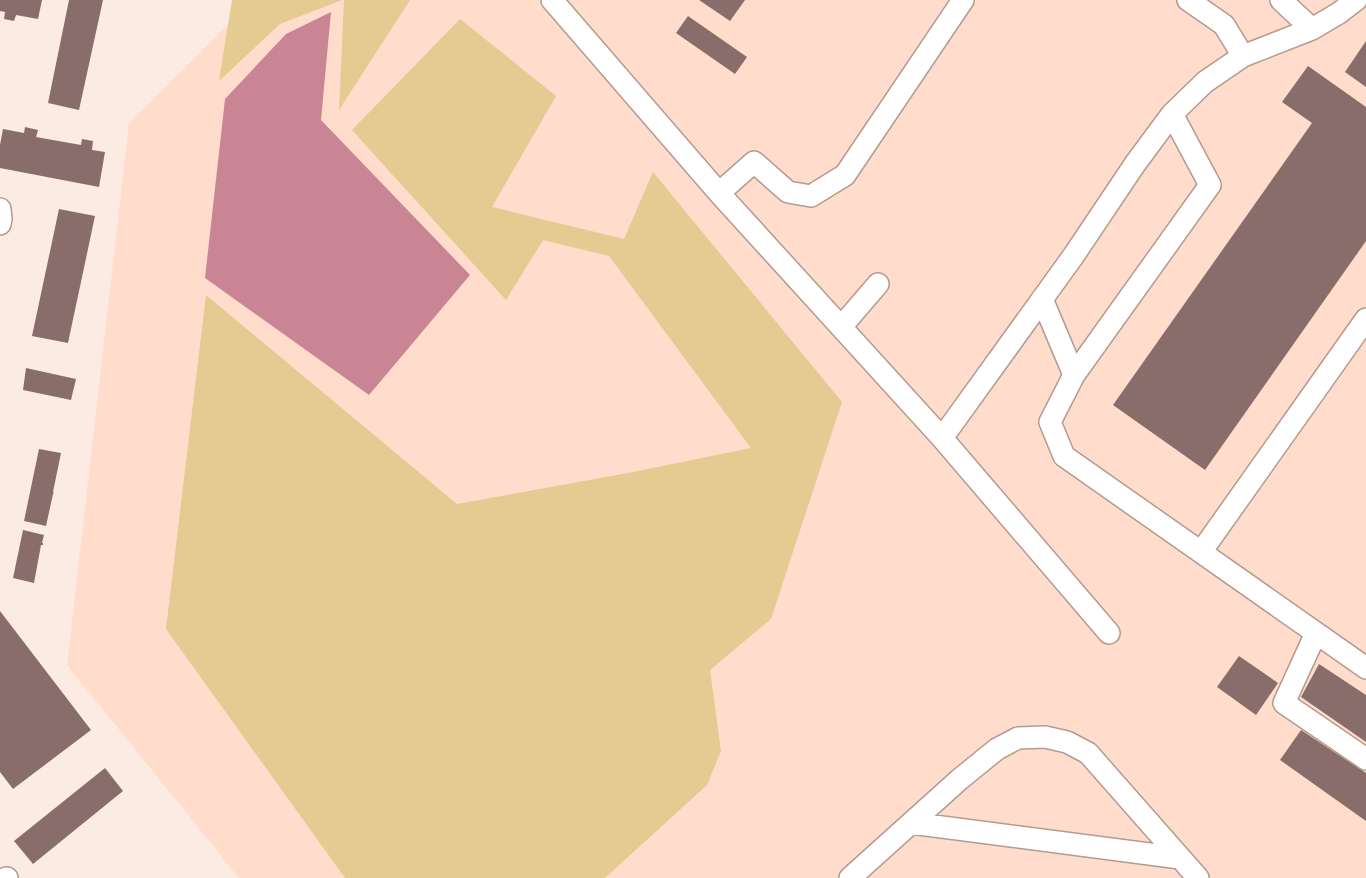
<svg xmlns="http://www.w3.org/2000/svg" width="1366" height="878" viewBox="0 0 1366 878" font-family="'Varela Round',sans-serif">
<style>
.built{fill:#ffdccb}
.green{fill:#e3cb91}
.water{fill:#c98594}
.building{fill:#886d6a}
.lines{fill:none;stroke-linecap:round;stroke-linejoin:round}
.minor-casing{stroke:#b49b8f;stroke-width:24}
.minor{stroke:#fff;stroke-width:21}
</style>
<rect width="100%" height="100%" fill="#fcebe3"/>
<path class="built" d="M253,0H1366V878H239L67,665L129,123Z"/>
<path class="green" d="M232,0H342L280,24L219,81Z
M344,0H410L339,110Z
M460,19L556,96L492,207L624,239L653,172L842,402L771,619L710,670L721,751L707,785L605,878H345L166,629L206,295L457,504L628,473L751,448L609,256L543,240L506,300L352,130Z"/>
<path class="water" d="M331,12L321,120L470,275L369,395L205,278L225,99L286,34Z"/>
<path class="building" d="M0,0H42L38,19L16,15L14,21L4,19L5,12L0,11Z
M69,0H103L79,110L48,103Z
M699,0H745L730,21Z
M688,16L747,57L735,74L676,33Z
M1366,41V87L1345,72Z
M1308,66L1366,107V241L1205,470L1113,405L1312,123L1282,102Z
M25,127L38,130L36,137L81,145L82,139L93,141L92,150L105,152L99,187L0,168V145L3,129L24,133Z
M59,209L95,216L68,343L32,336Z
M26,368L76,379L71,400L23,390Z
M39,449L61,453L53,492L54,493L53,494L46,526L24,521Z
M23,530L44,535L42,543H43V545H41L34,583L13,578Z
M0,611L91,730L13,789L0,772Z
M1239,656L1278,683L1256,715L1217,687Z
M1319,664L1366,695V742L1301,697Z
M1301,730L1366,773V821L1280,760Z
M105,768L123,791L33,864L14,841Z"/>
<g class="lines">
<defs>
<path id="minor" d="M552,0L719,193L942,438L1109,633
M1188,0L1224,25L1243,56
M1281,0L1312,29
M1172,114L1210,185L1074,375L1050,422L1064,456L1366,668
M719,193L754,162L788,192L811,196L845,175L963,0
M0,209L1,219L0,224
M1042,299L1074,375
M841,327L878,284
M942,438L1074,255L1135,164L1172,114L1205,82L1243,56L1312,29L1339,13L1356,0
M1201,552L1366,319
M1316,633L1284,703L1366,759
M911,823L1180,858
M6,878H7
M850,878L960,779L997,749L1018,738L1045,737L1067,742L1088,753L1198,878"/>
</defs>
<use href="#minor" class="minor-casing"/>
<use href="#minor" class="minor"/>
</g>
</svg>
